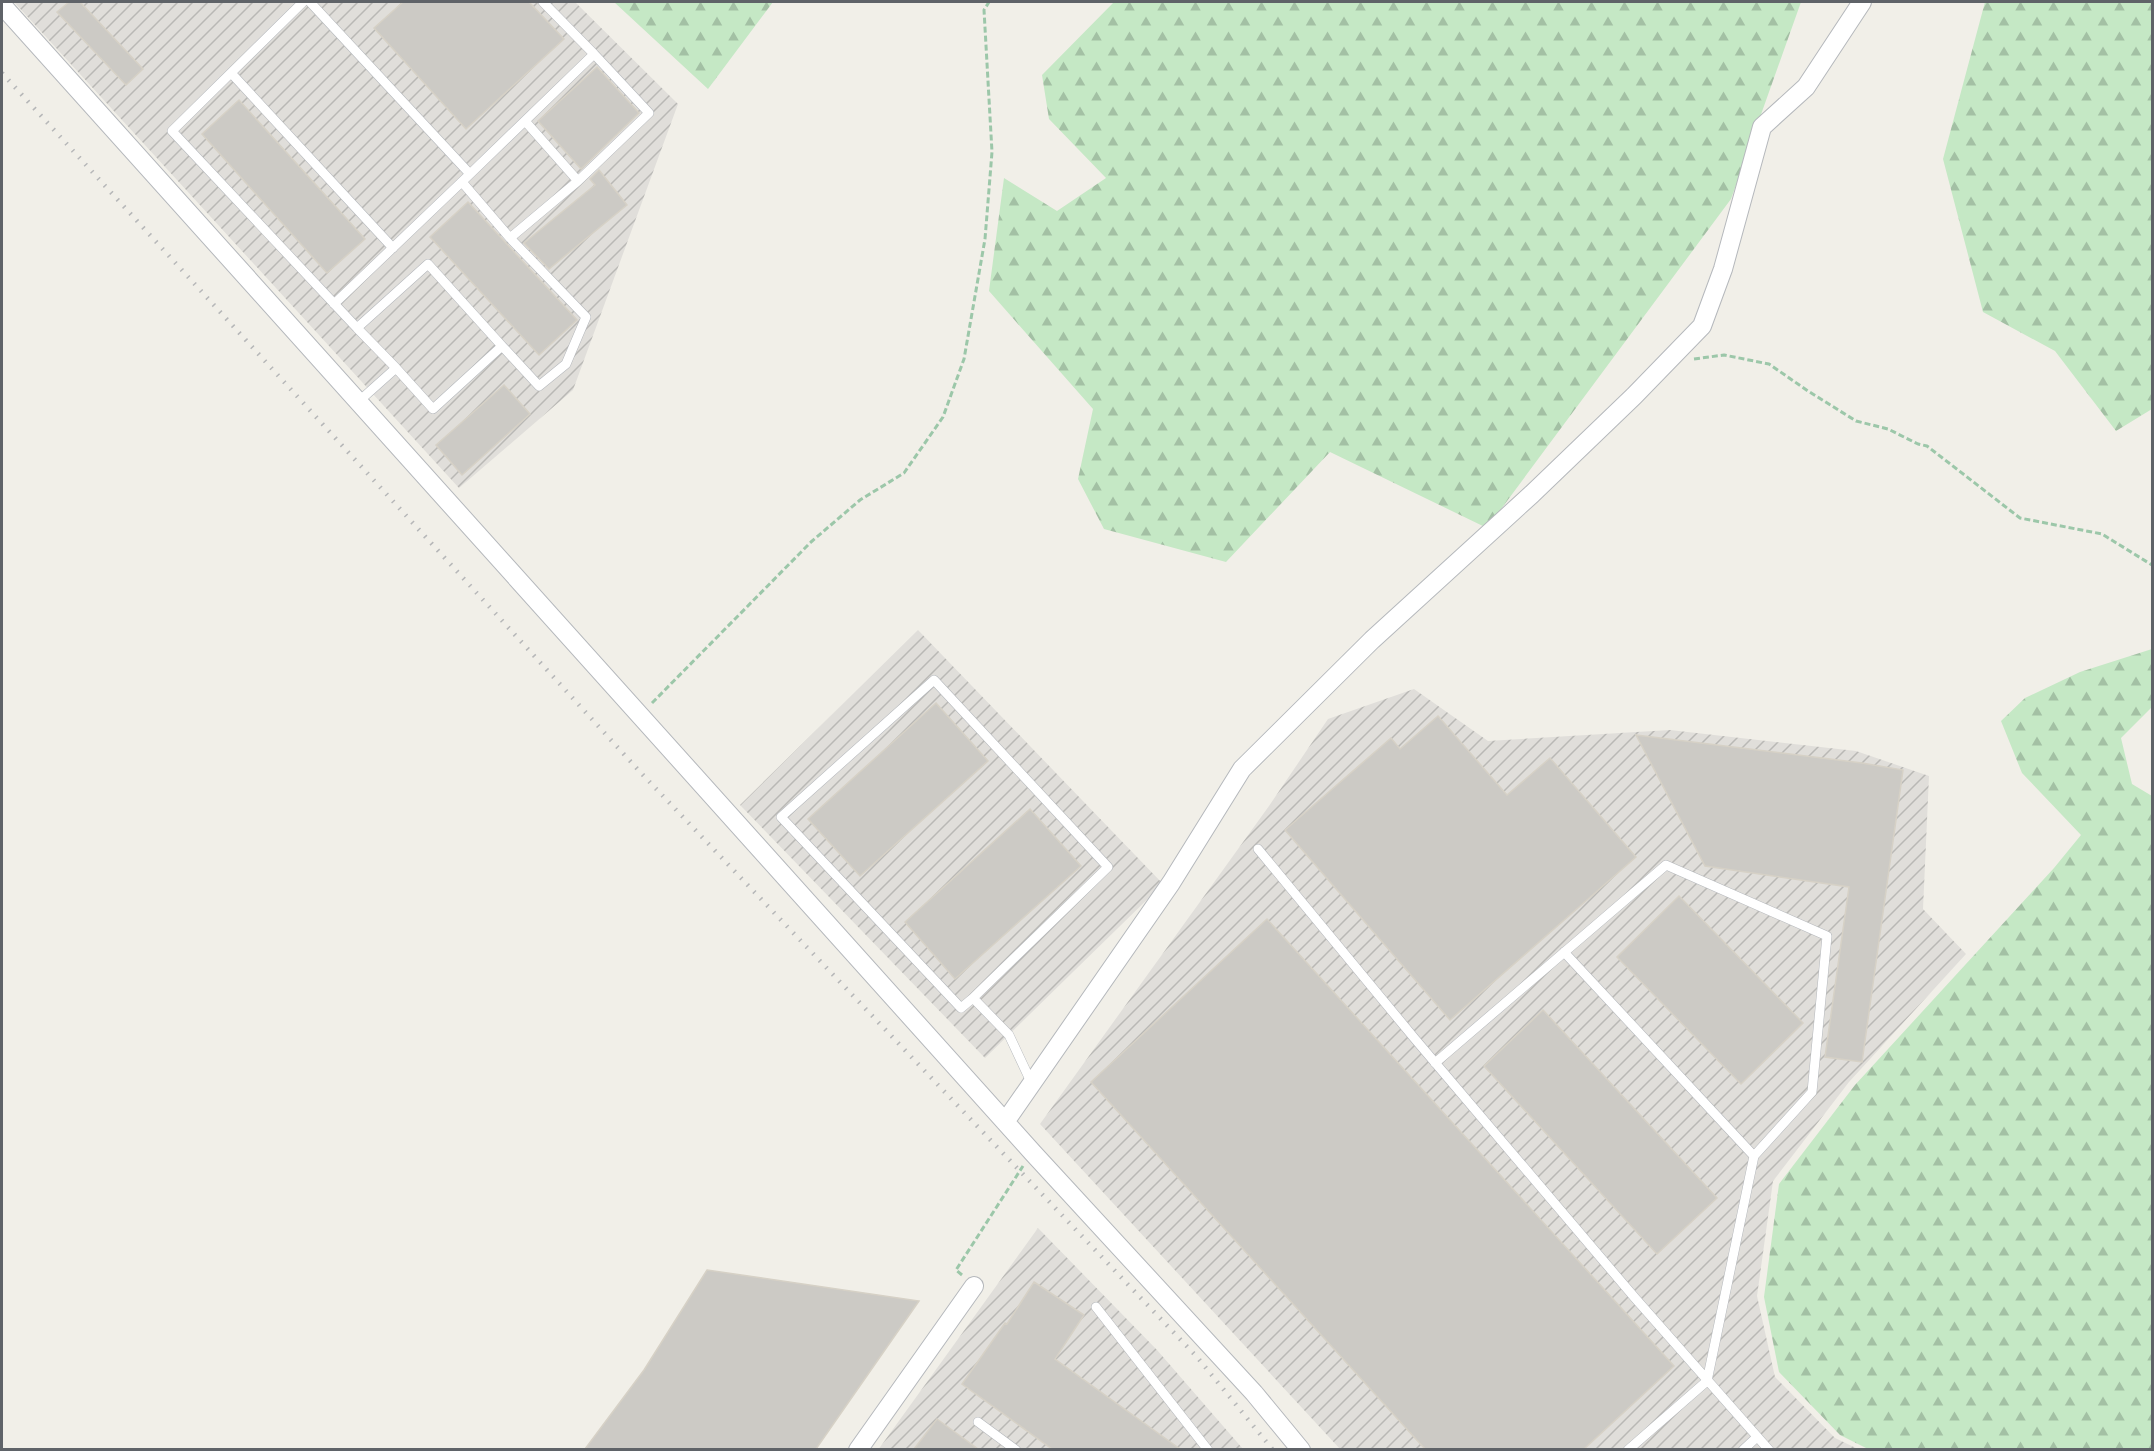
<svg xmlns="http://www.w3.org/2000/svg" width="2154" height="1451" viewBox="0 0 2154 1451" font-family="Overpass,sans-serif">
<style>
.industrial{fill:url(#industrial-furrows)}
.forest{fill:url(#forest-firs)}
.building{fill:#cccac5;stroke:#d6d1c6;stroke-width:1.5}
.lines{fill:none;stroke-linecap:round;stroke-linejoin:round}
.lane-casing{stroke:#b5b8bc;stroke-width:10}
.street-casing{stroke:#b5b8bc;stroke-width:20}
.path{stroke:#9cc7a9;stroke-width:3;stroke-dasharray:6 3;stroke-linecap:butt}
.lane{stroke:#fff;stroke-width:9}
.street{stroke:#fff;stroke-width:18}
.rail{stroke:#b6b7b8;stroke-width:4.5;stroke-dasharray:1.5 8;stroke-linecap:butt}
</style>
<defs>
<pattern id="industrial-furrows" width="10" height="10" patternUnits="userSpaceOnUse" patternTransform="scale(1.5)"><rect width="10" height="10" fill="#e0deda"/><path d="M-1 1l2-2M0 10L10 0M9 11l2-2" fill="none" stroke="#b9b8b5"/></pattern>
<pattern id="forest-firs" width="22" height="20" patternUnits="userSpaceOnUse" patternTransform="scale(1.5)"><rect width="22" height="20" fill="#c5e8c5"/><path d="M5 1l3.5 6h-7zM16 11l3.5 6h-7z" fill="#a3c0a4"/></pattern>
</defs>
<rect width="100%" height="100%" fill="#f1efe8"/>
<path class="industrial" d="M14,2H575L678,104L573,390L459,488Z
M918,630L1163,884L985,1058L740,805Z
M1414,689L1488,741L1670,730L1856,751L1929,776L1923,909L1966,954L1849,1082L1773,1181L1757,1296L1775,1377L1835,1438L1858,1449H1340L1040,1124L1269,806L1328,719Z
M1038,1228L1157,1350L1243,1449L878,1450Z"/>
<path class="forest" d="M614,2H613H773L708,89Z
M1114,2H1801L1731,199L1487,528L1330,452L1226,562L1104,529L1078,479L1093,409L989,291L1004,178L1057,211L1106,178L1049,119L1042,75Z
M1985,2H2152V409L2116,431L2055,351L1983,312L1943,159Z
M2152,649V707L2121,738L2132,784L2152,796V1448L2146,1450L1868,1449L1840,1435L1779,1372L1764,1297L1779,1184L1855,1085L2054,868L2081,835L2022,773L2001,721L2025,698L2080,672Z"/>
<path class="building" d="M69,2H80L143,69L126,85L57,12Z
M403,2H529L564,39L466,129L374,28Z
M597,67L639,113L581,169L538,121Z
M239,100L365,239L327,273L202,134Z
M599,170L627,205L549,269L524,243L595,185L590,179Z
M468,202L577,320L539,355L430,237Z
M504,385L530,414L462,475L436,445Z
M936,703L988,761L860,876L808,819Z
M1438,716L1507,795L1550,758L1636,857L1450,1020L1285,830L1391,738L1400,749Z
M1636,735L1862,763L1903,770L1862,1062L1825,1057L1849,887L1705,866Z
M1030,809L1081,866L955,979L905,922Z
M1679,896L1803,1023L1741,1084L1617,957Z
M1267,919L1674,1366L1584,1449H1425L1091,1082Z
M1543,1010L1717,1198L1657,1254L1484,1066Z
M707,1270L919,1301L816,1449H585L644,1370Z
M1034,1282L1084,1315L1055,1359L1180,1449H1052L962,1384L1005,1323L1007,1324Z
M937,1419L978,1449H914Z"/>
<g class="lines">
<defs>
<path id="lane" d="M303,2L172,131L357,328
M310,2L470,174L334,304
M232,74L393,248
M470,174L594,54L543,2
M578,181L649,113L594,54
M462,182L510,238L578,181L525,121
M502,346L539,386L566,364L586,317L510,238
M358,402L396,368L433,409L502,346L428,264L357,328L396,368
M1258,849L1415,1039L1635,1298L1769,1450
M1564,952L1754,1156L1707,1381L1628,1450
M973,998L961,1008L781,817L934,680L1108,867L973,998L1009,1035L1032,1084
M1435,1063L1666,865L1827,936L1812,1092L1754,1156
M1096,1307L1208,1450
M978,1422L1016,1450
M1743,1450L1757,1437"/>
<path id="street" d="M2,5L1033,1153L1254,1393L1301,1450
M1005,1122L1171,883L1242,769L1372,640L1532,494L1634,396L1702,326L1723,269L1762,127L1806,87L1862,2
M858,1450L974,1286"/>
</defs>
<use href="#lane" class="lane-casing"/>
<use href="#street" class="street-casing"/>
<path class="path" d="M1694,359L1724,355L1769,364L1808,391L1856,421L1888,429L1918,444L1927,446L2020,518L2102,534L2152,565
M652,703L811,542L860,500L904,473L943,417L964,359L985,239L992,152L984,10L989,2
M962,1275L956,1270L1023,1166"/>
<use href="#lane" class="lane"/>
<use href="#street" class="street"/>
<path class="rail" d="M2,73L642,774L1197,1357L1273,1450"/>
</g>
<rect width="2154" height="1451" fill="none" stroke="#5f6368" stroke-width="6"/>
</svg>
